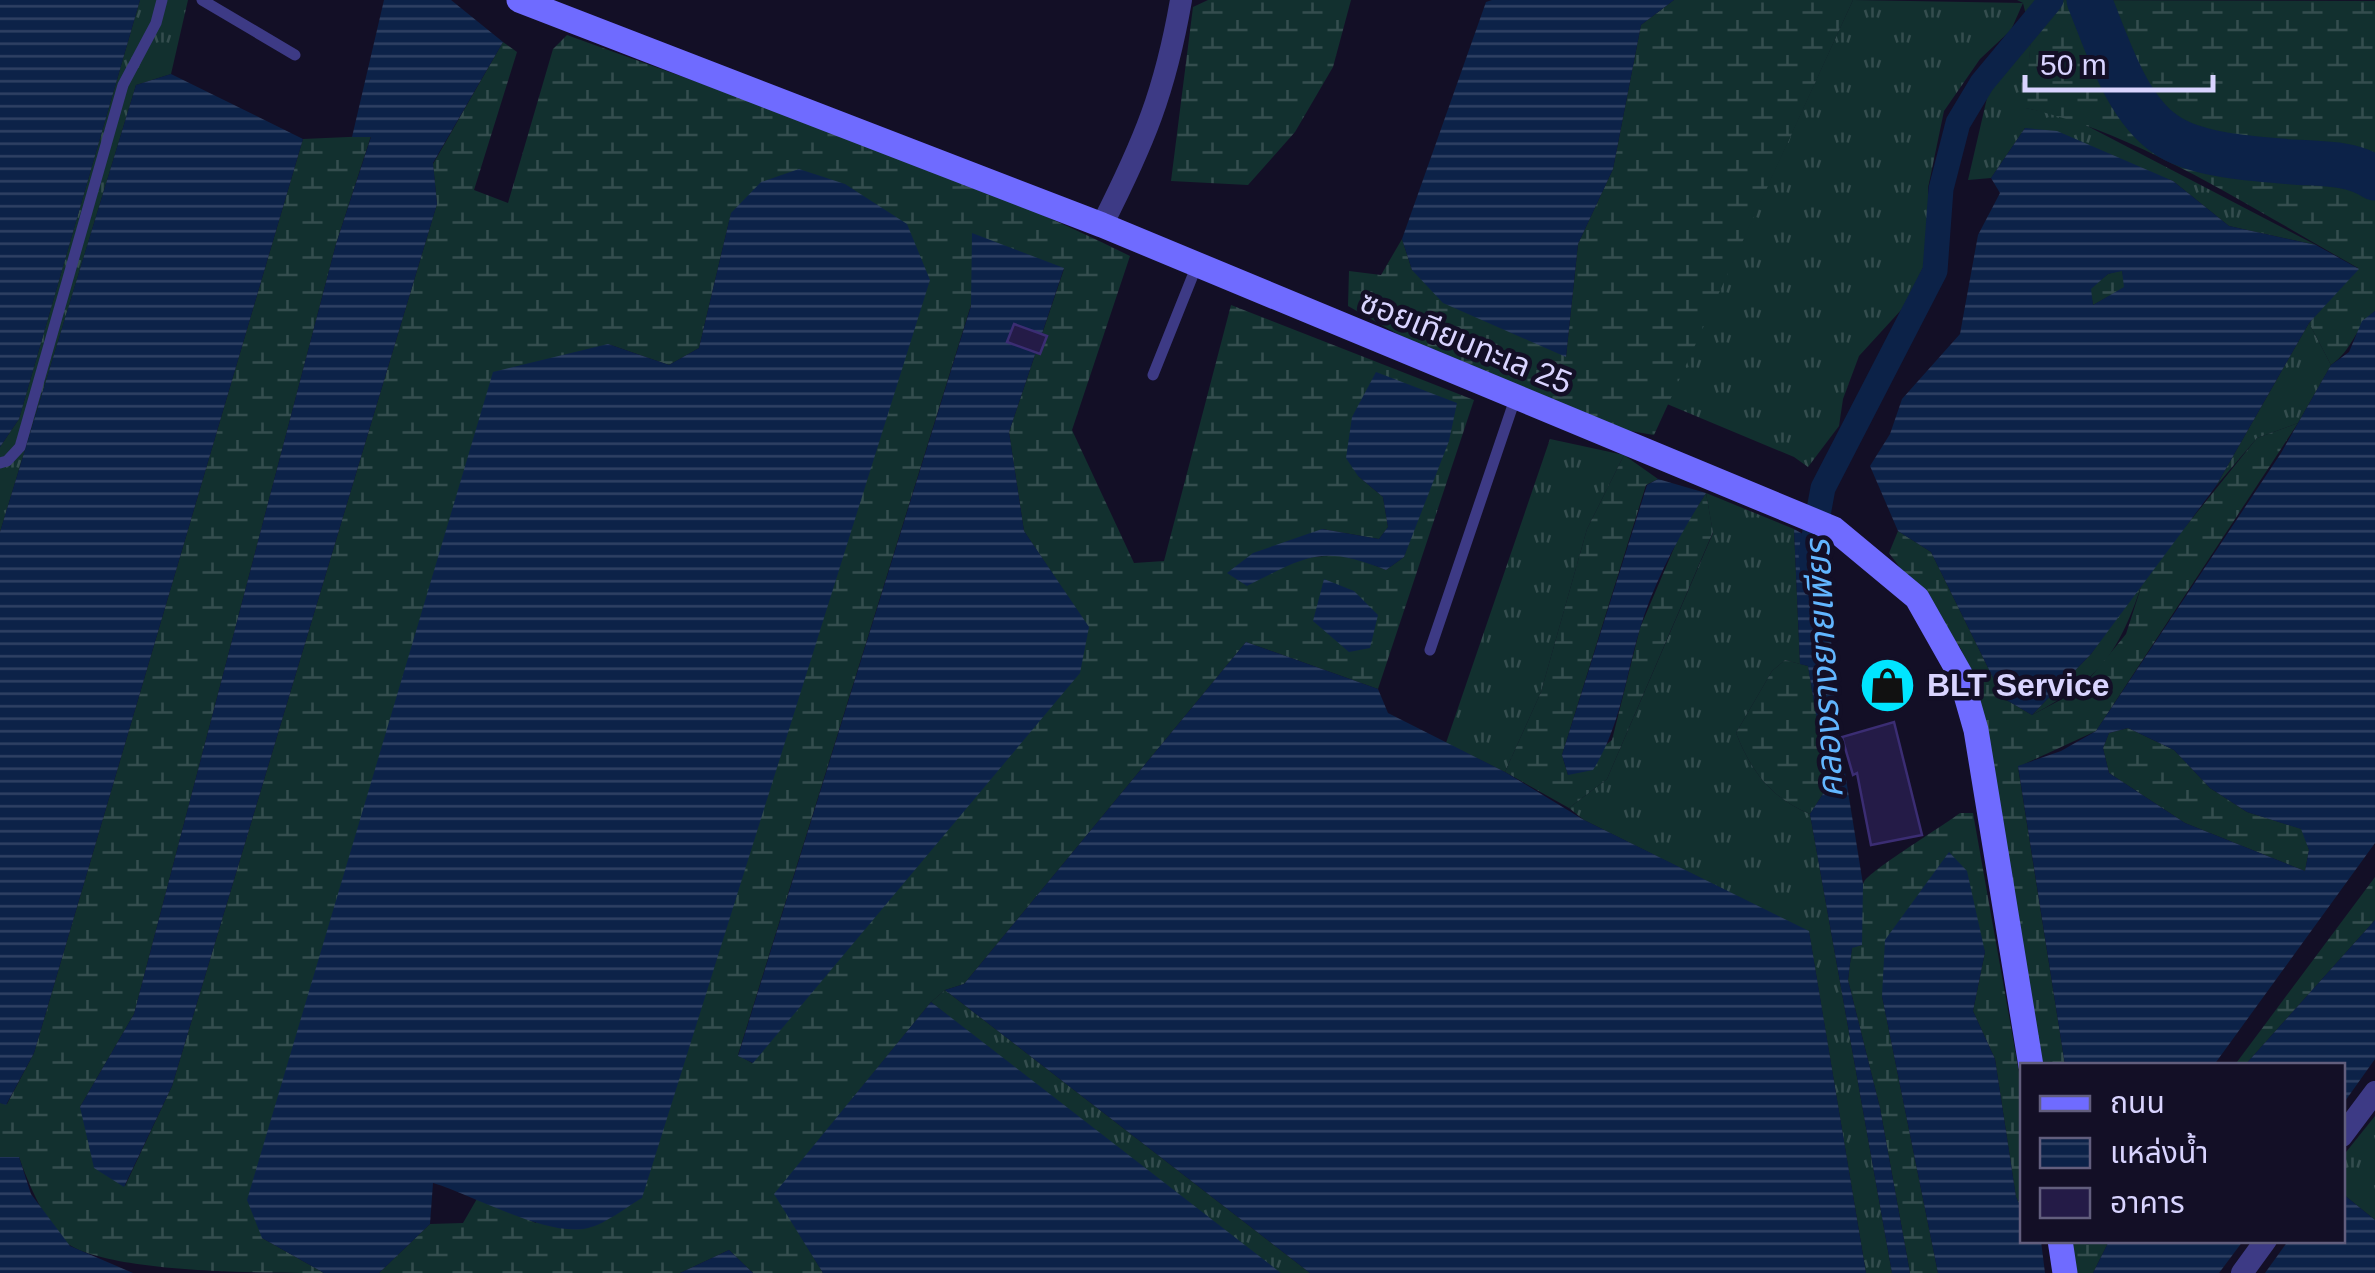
<svg xmlns="http://www.w3.org/2000/svg" width="2375" height="1273" viewBox="0 0 2375 1273" font-family="Helvetica,'Noto Sans Thai',sans-serif">
<style>
.grass{fill:url(#grass-tufts)}
.wetland{fill:url(#wetland-marsh);fill-rule:evenodd}
.water{fill:url(#water-rules);fill-rule:evenodd}
.lines{fill:none;stroke-linecap:round;stroke-linejoin:round}
.canal{stroke:#0c2248;stroke-width:25}
.river{stroke:#0c2248;stroke-width:45}
.building{fill:#241b47;stroke:#3b2d73;stroke-width:2.5}
.lane{stroke:#3d3a85;stroke-width:11}
.street{stroke:#3d3a85;stroke-width:22}
.secondary{stroke:#6f6bff;stroke-width:25}
.labels{text-anchor:middle;stroke-width:9;stroke-linejoin:round;paint-order:stroke}
.street-label{font-size:32px;fill:#d9d4ff;stroke:#130f26}
.poi-label{font-size:32px;font-weight:bold;fill:#d9d4ff;stroke:#130f26;text-anchor:start}
.water-label{font-size:35px;font-style:italic;fill:#62b6ff;stroke:#130f26}
</style>
<defs>
<pattern id="grass-tufts" width="24" height="20" patternUnits="userSpaceOnUse" patternTransform="scale(2.5)"><rect width="24" height="20" fill="#12302f"/><path d="M3 7l-1-3M5 7V3M7 7l1-3M15 17l-1-3M17 17v-4M19 17l1-3" fill="none" stroke="#344d4e"/></pattern>
<pattern id="wetland-marsh" width="20" height="14" patternUnits="userSpaceOnUse" patternTransform="scale(2.5)"><rect width="20" height="14" fill="#12302f"/><path d="M1 5h8M5 5V1M11 12h8M15 12V8" fill="none" stroke="#344d4e"/></pattern>
<pattern id="water-rules" width="6" height="5" patternUnits="userSpaceOnUse" patternTransform="scale(2.5)"><rect width="6" height="5" fill="#0c2248"/><path d="M0 2.5h6" fill="none" stroke="#2f4163"/></pattern>
</defs>
<rect width="100%" height="100%" fill="#130f26"/>
<path class="grass" d="M140,0H188L171,74L136,85L0,532V447L19,419Z
M1853,0L2023,3L2011,30L1980,59L1944,111L1928,188L1929,256L1902,309L1859,356L1843,399L1839,426L1808,467L1794,457L1667,404Z
M2031,36L2026,108L2072,118L2316,245L2229,226L2173,181L2025,128L1991,178L1968,180L1990,85Z
M2309,323L2331,365L2298,423L2257,438L2216,486Z
M1550,439L1624,455L1587,529L1541,692L1505,772L1446,743Z
M1706,493L1794,529L1800,664L1785,660L1772,671L1736,733C1751,771 1771,798 1810,814L1892,1273H1866L1809,932L1584,820L1569,808L1607,779L1713,533Z
M2144,578C2119,653 2102,678 2032,715L2091,654Z
M945,990L1310,1273H1266L931,1002Z
M2375,1116V1220L2343,1194L2342,1157Z"/>
<path class="wetland" d="M1208,0H1351L1333,67L1295,132L1248,185L1171,181L1193,7Z
M1674,0H1853L1654,435L1624,430L1417,345L1348,306L1349,271L1381,275L1402,239L1412,270L1566,357L1578,244L1613,169L1641,25Z
M2017,0L2375,1V311C2355,327 2353,350 2331,365L2309,323L2358,268C2258,212 2136,131 2025,108L2031,36L2023,3Z
M567,35C755,104 950,167 1130,256L1072,430L1134,563L1164,561L1231,305L1474,400L1378,689L1246,642L964,984L945,990L931,1002L775,1194L823,1273H753L729,1250L680,1273H379L430,1224L463,1223L478,1197L536,1223L731,213L699,348L669,365L608,344L262,1238L324,1273C263,1273 112,1273 68,1244C44,1220 30,1188 19,1157H0V1103L7,1104L34,1053L303,139L371,136L336,244L134,1014L80,1107L125,1186L172,1086L437,204L433,164L503,42L517,52L474,190L508,203L553,49ZM1064,269L1009,432L1024,531L1088,627L752,1063L738,1055L971,305ZM1358,476L1423,500L1404,557L1386,570L1346,554L1303,558L1322,529L1379,539L1388,527L1383,497Z
M2122,270L2125,287L2093,305L2090,289L2108,274Z
M2298,423L2096,731L2018,767L2065,1065H2043L1977,692L1961,649L1889,553L1898,531L1931,552L2003,698L2032,715L2081,689L2126,634L2144,578L2257,438Z
M1624,455L1658,479L1646,485L1562,755L1568,775L1612,740L1640,628L1680,534L1706,493L1713,532L1607,779L1569,808L1505,772L1541,692L1587,529Z
M1785,660L1808,666L1828,786L1810,814C1771,798 1751,771 1736,733L1772,671Z
M2128,728L2174,750L2210,788L2247,812L2302,829L2309,850L2305,871L2185,823L2109,773L2103,748L2109,733Z
M1960,813H1973L2022,1089V1210L2016,1197L1995,1059L1973,1011L1985,952L1949,853L1926,889L1882,996L1938,1273H1910L1880,1108L1848,980L1852,947L1862,945C1862,927 1857,898 1864,882C1869,871 1943,826 1960,813Z
M2375,877V920L2245,1065L2234,1066Z
M2068,1241H2109L2093,1273H2077Z"/>
<path class="water" d="M0,0H140L19,419L0,447Z
M384,0H451L503,42L433,163L437,204L172,1086L124,1187L94,1168L80,1107L134,1014L336,244L371,137H352Z
M1492,0H1674L1641,25L1613,169L1578,244L1566,357L1443,303L1412,270L1402,239L1486,2Z
M171,74L303,139L34,1053L6,1105L0,1103V532L136,85Z
M2025,128L2057,131L2173,181L2229,226L2316,245L2359,269L2309,323L2216,486L2091,654L2032,715L2003,698L1931,552L1898,531L1870,466L1890,434L1902,399L1960,334L1978,235L2000,193L1991,178ZM2122,271L2124,287L2093,305L2091,289L2108,274Z
M799,169L845,184L907,224L930,280L642,1198C626,1207 606,1224 588,1228C547,1238 474,1195 433,1183L430,1224L379,1273H324L262,1238L247,1200L493,372L608,344L669,365L699,348L731,213L761,182Z
M972,233L1064,268L1009,432L1024,531L1089,627L1080,673L753,1063L738,1056L971,306Z
M2375,311V843L2214,1065H2065L2018,766L2061,751L2096,731L2281,453L2331,365L2349,352L2362,321ZM2128,728L2174,750L2210,788L2247,812L2301,829L2309,850L2305,871L2185,823L2109,773L2103,748L2109,733Z
M1376,372L1457,403L1449,441L1404,557L1386,570C1322,544 1306,556 1247,586L1227,573L1253,553L1322,529L1379,539L1388,527L1383,497L1358,476L1346,458L1352,417Z
M1658,479L1706,493C1679,536 1653,583 1639,632C1625,680 1620,727 1593,770L1568,775L1562,755L1647,485Z
M1794,529L1826,547L1835,711L1863,884L1862,945L1852,948L1848,980L1880,1108L1910,1273H1892L1810,814L1828,786L1808,666L1800,664Z
M1324,579L1354,591L1378,615L1370,648L1349,652L1313,621Z
M1246,642L1378,689L1388,713L1505,772L1584,820L1809,931L1866,1273H1310L945,990L964,984Z
M1949,852L1967,871L1985,952L1973,1011L1995,1059L2016,1197L2022,1210V1240L2041,1241L2045,1273H1938L1882,996L1885,940Z
M2375,920V1059L2343,1104L2342,1066L2245,1065Z
M931,1002L1281,1273H823L774,1194Z
M0,1157H19L31,1194L70,1246L133,1273H0Z
M2343,1194L2375,1220V1273H2265L2288,1241L2342,1240Z
M2109,1241V1240L2243,1241L2219,1273H2093Z
M729,1250L753,1273H680Z"/>
<g class="lines">
<path class="canal" d="M1813,575L1811,553L1823,488L1935,271L1941,189L1958,123L1982,83L2051,0"/>
<path class="river" d="M2089,0C2107,43 2125,106 2165,134C2195,156 2256,159 2293,162C2321,164 2350,162 2375,178"/>
</g>
<path class="building" d="M1014,324L1047,336L1040,354L1007,342Z
M1900,669L1908,691L1875,702L1867,680Z
M1894,722L1922,835L1871,845L1857,773L1853,775L1842,737Z"/>
<g class="lines">
<path class="lane" d="M202,0L295,55
M1153,375L1197,265
M0,463L7,461L20,447L123,85L156,23L162,0
M1430,650L1515,399"/>
<path class="street" d="M1102,225C1144,142 1165,92 1181,0
M2342,1136L2375,1092
M2242,1273L2266,1240"/>
<path class="secondary" d="M519,0L1102,225L1834,529L1917,598L1960,674L1976,730L2031,1066
M2060,1240L2065,1273"/>
</g>
<defs>
<symbol id="shop-disc" viewBox="-11 -11 22 22"><circle r="9.5" fill="#00e5ff" stroke="#130f26"/><path d="M-5-2.5h2.3a2.7 3.5 0 0 1 5.4 0H5L5.5 6h-11ZM-1.5-2.5h3a1.5 2.3 0 0 0-3 0Z" fill="#111"/></symbol>
</defs>
<g fill-rule="evenodd">
<use href="#shop-disc" x="1856" y="654" width="63" height="63"/>
</g>
<g class="labels">
<g class="street-label">
<text transform="translate(1466 342) rotate(22)" y="11">ซอยเทียนทะเล 25</text>
</g>
<g class="poi-label">
<text x="1927" y="696">BLT Service</text>
</g>
<g class="water-label">
<text transform="translate(1824 669) rotate(-93)" y="12">คลองรางยายเพียร</text>
</g>
</g>
<rect x="2020" y="1063" width="325" height="180" fill="#130f26" stroke="#625e7d" stroke-width="2.5"/>
<rect x="2040" y="1096" width="50" height="15" fill="#6f6bff" stroke="#625e7d" stroke-width="2.5"/>
<text x="2110" y="1113" font-size="30" fill="#d9d4ff">ถนน</text>
<rect x="2040" y="1138" width="50" height="30" fill="url(#water-rules)" stroke="#625e7d" stroke-width="2.5"/>
<text x="2110" y="1163" font-size="30" fill="#d9d4ff">แหล่งน้ำ</text>
<rect x="2040" y="1188" width="50" height="30" fill="#241b47" stroke="#625e7d" stroke-width="2.5"/>
<text x="2110" y="1213" font-size="30" fill="#d9d4ff">อาคาร</text>
<path d="M2025 75v15h188v-15" fill="none" stroke="#d9d4ff" stroke-width="5"/>
<text x="2040" y="75" font-size="30" fill="#d9d4ff" stroke="#130f26" stroke-width="8" paint-order="stroke">50 m</text>
</svg>
